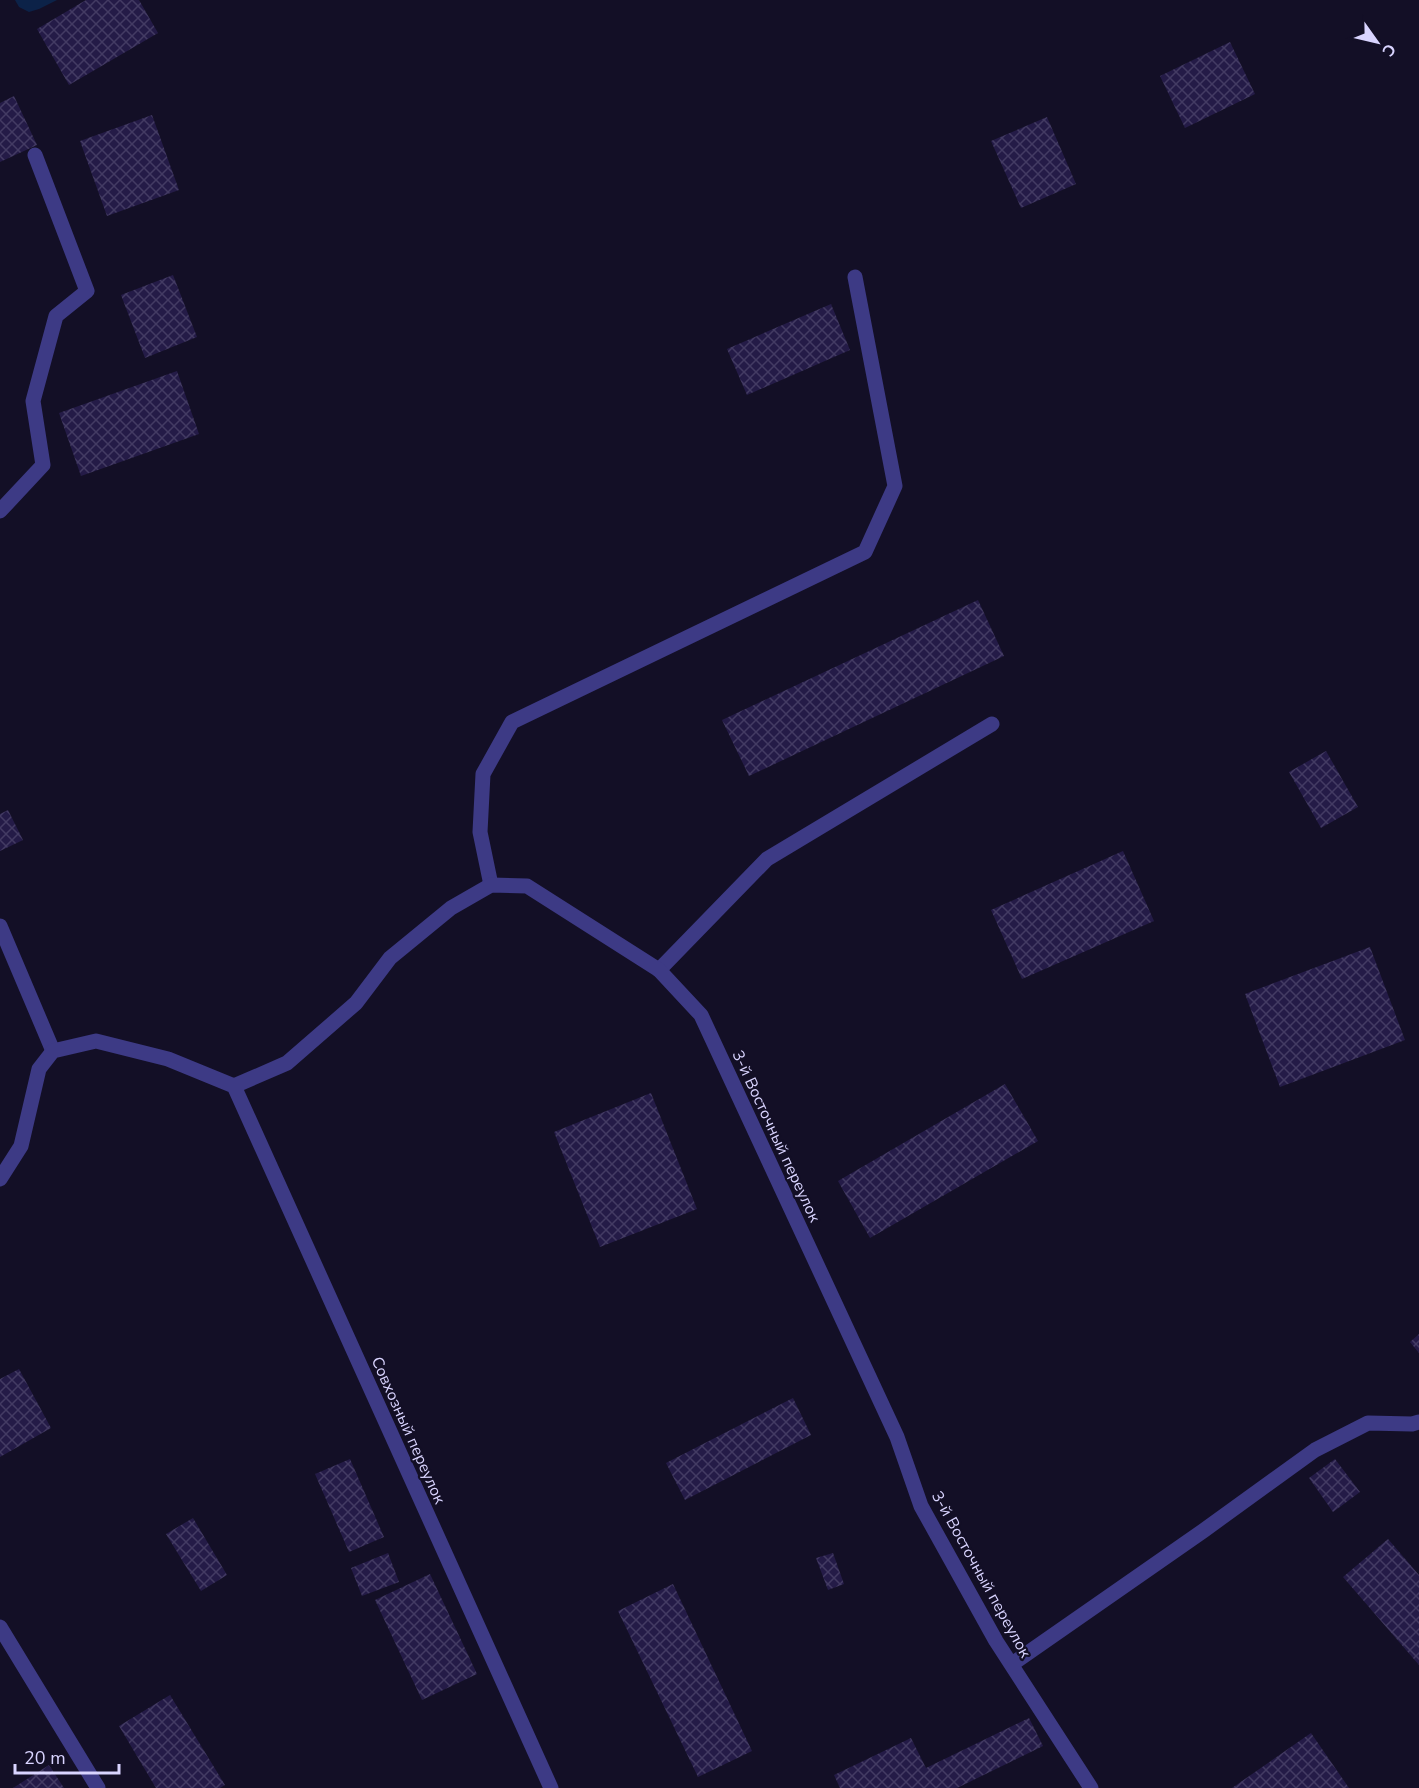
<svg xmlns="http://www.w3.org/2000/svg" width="1419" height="1788" viewBox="0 0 1419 1788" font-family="'Nunito Sans',sans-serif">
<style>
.water{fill:#0c2248}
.building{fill:url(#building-cross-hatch)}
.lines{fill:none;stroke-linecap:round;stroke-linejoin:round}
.lane{stroke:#3d3a85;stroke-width:15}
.street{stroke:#3d3a85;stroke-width:15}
.labels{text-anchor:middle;stroke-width:4.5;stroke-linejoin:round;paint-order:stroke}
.street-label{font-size:16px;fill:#d9d4ff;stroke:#130f26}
</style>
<defs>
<pattern id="building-cross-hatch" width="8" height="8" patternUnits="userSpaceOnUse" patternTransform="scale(1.5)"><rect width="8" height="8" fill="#241b47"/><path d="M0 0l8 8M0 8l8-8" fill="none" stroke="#433b63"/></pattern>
</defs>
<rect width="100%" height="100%" fill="#130f26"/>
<path class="water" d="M15,0H57L39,9L29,12L19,7Z"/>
<path class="building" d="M86,0H139L158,33L69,85L37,29Z
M1230,42L1255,94L1185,128L1160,76Z
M14,96L37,145L0,162V103Z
M152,115L179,190L107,216L80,141Z
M1047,117L1076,184L1021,208L991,141Z
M173,275L197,337L145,358L121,295Z
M831,304L850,350L747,395L727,349Z
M177,371L199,434L81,476L59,413Z
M978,600L1004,656L749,776L722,720Z
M1326,751L1358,807L1321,828L1289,772Z
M8,810L23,840L0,851V814Z
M1123,851L1154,921L1022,979L991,910Z
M1370,947L1405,1040L1280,1087L1245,994Z
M1005,1084L1038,1141L870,1238L838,1181Z
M651,1093L697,1209L600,1247L554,1132Z
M1419,1334V1353L1410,1342Z
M19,1369L51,1428L0,1457V1379Z
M793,1398L811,1435L685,1500L666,1463Z
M350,1459L384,1537L349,1552L315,1474Z
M1335,1459L1360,1492L1333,1512L1309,1478Z
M193,1518L227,1575L201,1591L166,1534Z
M1388,1539L1419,1575V1665L1343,1577Z
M388,1553L399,1582L362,1596L351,1568Z
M833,1553L844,1584L828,1590L816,1558Z
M430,1574L477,1674L422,1700L375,1600Z
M673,1584L752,1751L698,1777L618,1611Z
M170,1695L225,1785L220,1788H156L119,1726Z
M1029,1718L1043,1746L957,1788H840L834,1775L911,1738L926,1768Z
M1311,1733L1349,1788H1232Z
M49,1765L64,1788H13Z"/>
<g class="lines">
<path class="lane" d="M0,511L43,465L33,401L56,316L87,291L35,155
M491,885L480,832L483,774L512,722L865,552L895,486L855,277
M0,926L53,1051
M659,970L767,859L992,724"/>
<path class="street" d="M234,1086L287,1063L356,1003L390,958L451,908L491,885L527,886L659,970L701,1015L897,1437L921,1506L996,1641L1091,1788
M234,1086L551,1788
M0,1179L21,1146L39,1069L53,1051L96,1041L168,1059L234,1086
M0,1627L98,1788
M1012,1664L1203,1531L1315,1450L1368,1423L1412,1424L1419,1422"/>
</g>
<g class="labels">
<g class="street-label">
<text transform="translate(777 1136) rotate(65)" y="6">3-й Восточный переулок</text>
<text transform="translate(409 1430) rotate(66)" y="6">Совхозный переулок</text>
<text transform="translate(982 1574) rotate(61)" y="6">3-й Восточный переулок</text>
</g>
</g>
<g transform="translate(1377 42) rotate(124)" stroke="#130f26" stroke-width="4.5" paint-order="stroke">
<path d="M0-4.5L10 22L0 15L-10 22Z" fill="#d9d4ff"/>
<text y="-9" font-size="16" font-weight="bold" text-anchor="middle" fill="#d9d4ff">С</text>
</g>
<path d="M15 1764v9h104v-9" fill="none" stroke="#d9d4ff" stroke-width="3"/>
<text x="24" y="1764" font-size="18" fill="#d9d4ff" stroke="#130f26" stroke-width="4.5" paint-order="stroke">20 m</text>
</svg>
